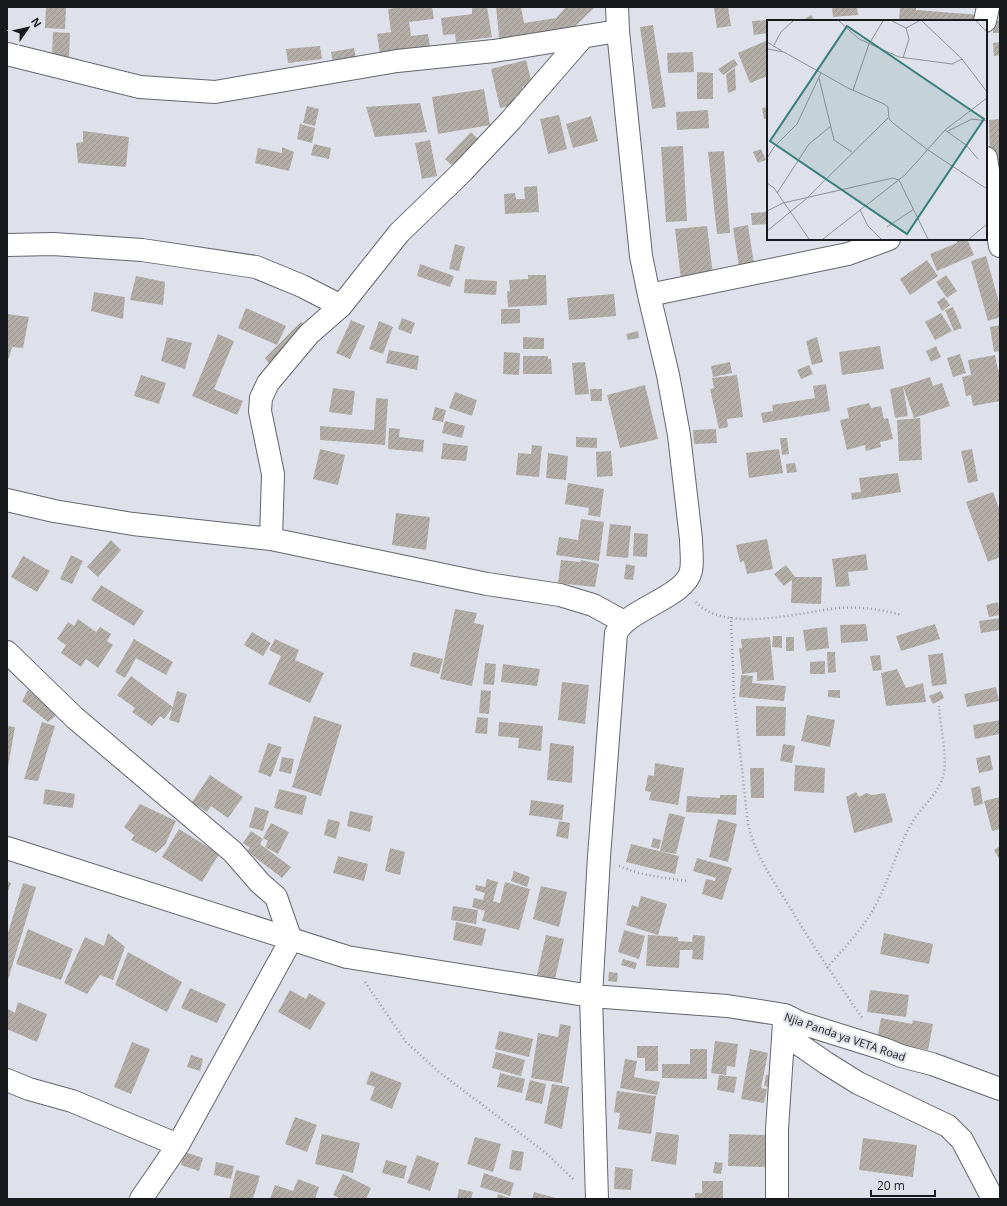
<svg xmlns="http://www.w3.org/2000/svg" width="1007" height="1206" viewBox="0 0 1007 1206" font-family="'Open Sans',sans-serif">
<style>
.building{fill:url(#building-hatch)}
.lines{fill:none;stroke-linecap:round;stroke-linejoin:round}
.minor-casing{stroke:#63666c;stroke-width:24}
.path{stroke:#9799a0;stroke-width:2.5;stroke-dasharray:1 3;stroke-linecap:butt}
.minor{stroke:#fff;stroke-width:22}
.labels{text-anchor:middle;stroke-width:4;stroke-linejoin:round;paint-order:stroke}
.street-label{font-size:11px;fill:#18191c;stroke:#dee1e9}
.inset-road{fill:none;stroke:#8f9197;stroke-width:1}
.view{fill:#367e7b;fill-opacity:0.15;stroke:#367e7b;stroke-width:2}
.inset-edge{fill:none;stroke:#18191c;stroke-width:2}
</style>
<defs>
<pattern id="building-hatch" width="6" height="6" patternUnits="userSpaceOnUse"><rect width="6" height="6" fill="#b2ada7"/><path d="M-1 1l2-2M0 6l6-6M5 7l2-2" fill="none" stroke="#98948f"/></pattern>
</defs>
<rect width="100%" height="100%" fill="#dee1e9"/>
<path class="building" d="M46,7H66L65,29L45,28Z
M402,7H432L434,19L409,22L411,36L428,34L430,48L380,54L377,34L391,32L388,9Z
M472,7H487L492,37L456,42L455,34L443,35L441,18L472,14Z
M496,7H521L524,23L556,18L566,7H595L567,34L500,46Z
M728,7L731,26L717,28L714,8Z
M832,7H857L858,15L833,17Z
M900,7H916V10L980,15V21H899Z
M811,15L815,21H804L803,20Z
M768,20V33L754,35L752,21Z
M994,21H1000V33H993Z
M653,25L666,107L652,109L640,27Z
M53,32L70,33L69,59L50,58L52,54Z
M768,40V76L750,83L738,53Z
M1000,42V55L994,56L993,43Z
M320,46L322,59L288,63L286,49Z
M354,48L356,59L333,63L331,52Z
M693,52L694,72L668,73L667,53Z
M734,59L738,65L723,75L718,69Z
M526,60L532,84L522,87L524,93L515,96L517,104L500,108L491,69Z
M735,68L736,90L728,93L726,74Z
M697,72L713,73V99H697Z
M484,89L490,125L438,134L432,97Z
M420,103L427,132L375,137L366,107Z
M307,106L319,109L315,126L303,123Z
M768,107V119H764L762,108Z
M708,110L709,128L677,130L676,112Z
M559,115L567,149L548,154L540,119Z
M591,116L598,141L573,148L566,124Z
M1000,119V160L990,161L989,120Z
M300,124L315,128L312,143L297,139Z
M83,131L129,137L126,167L78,163L76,143L83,142Z
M471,132L482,143L456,169L445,159Z
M430,140L437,176L422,179L415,143Z
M314,144L331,148L329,159L311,155Z
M683,146L687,221L666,222L661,147Z
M282,147L294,152L289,171L255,163L258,148L282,153Z
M761,149L766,160L758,163L753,152Z
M724,151L730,233L717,234L708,152Z
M537,186L539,212L505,214L504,194L515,193L516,199H525L524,187Z
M768,212V224L752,225L751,213Z
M748,225L754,264L739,266L733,228Z
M707,226L713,275L681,279L675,229Z
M959,239H967L974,255L937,271L930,254L957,243L956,240Z
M455,244L465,247L459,271L449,269Z
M986,256L1000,306V317L988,321L971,261Z
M927,260L938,276L910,295L900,279Z
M420,264L454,276L450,287L417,276Z
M528,275H546L547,305L508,307L507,291H510L509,280L528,279Z
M946,275L957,291L947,298L936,282Z
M136,276L165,282L163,305L130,300Z
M465,279L497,281L496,295L464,293Z
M94,292L125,297L123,319L91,311Z
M614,294L616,316L569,320L567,298Z
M944,297L950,305L942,311L937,302Z
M953,307L962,328L954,331L945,310Z
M246,308L286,326L277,345L238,328Z
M501,309H520V323L501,324Z
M941,313L952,331L935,340L925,322Z
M7,314L29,317L23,348L12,347L9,358L7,357Z
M402,318L415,323L411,334L398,329Z
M351,320L365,326L350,359L336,353Z
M379,321L393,327L383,354L369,349Z
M301,322L308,326L271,366L265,358Z
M1000,325V351L994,352L990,327Z
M638,331L639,338L628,340L626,334Z
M218,334L234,341L214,389L243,401L237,415L192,396Z
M167,337L192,343L185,369L161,361Z
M523,337L544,338V349H523Z
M817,337L823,362L812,365L806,341Z
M880,346L884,369L842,375L839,352Z
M936,346L941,357L931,362L926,351Z
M389,350L419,356L417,370L386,363Z
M504,352L520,353L519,375L503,374Z
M960,354L966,373L953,377L947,358Z
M995,355L998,370L1000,369V401L973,406L971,395L966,396L962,377L971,375L968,360Z
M523,356H548V359H551L552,374H523Z
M585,362L589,394L575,395L572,363Z
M730,362L732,373L713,377L711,366Z
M809,365L813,374L801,379L797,370Z
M141,375L166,383L159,404L134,396Z
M737,375L743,417L727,419L728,427L719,429L710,389L714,388L712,378Z
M930,377L933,386L942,383L950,406L914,418L903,386Z
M826,384L830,411L763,423L761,413L773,411L772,405L815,398L813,386Z
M645,385L658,439L620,448L607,395Z
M903,386L908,416L895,418L890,389Z
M333,388L355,391L352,415L329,412Z
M590,389H602V401H591Z
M455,392L477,400L472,416L449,408Z
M376,398L388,399L385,445L320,440V426L374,430Z
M869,403L871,408L881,406L884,419L888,418L893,439L880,442L881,447L866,451L865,445L847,450L840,420L849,418L847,408Z
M435,407L446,410L443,422L432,420Z
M920,418L922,460L899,461L897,420Z
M445,421L465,426L462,438L442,433Z
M389,428L400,429L399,437L424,440L423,452L388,449Z
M716,429L717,443L694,444L693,430Z
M576,437L597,438V448L576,447Z
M780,438H787L789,454L782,455Z
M443,443L468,446L466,461L441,459Z
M532,445L542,446L539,477L516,475L518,453L531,454Z
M320,449L345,455L338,485L313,479Z
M779,449L783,473L749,478L746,453Z
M972,449L978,481L968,483L961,451Z
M611,451L613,476L597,477L596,452Z
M548,453L568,456L566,480L546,478Z
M795,463L797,472L787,473L786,464Z
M898,473L901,492L852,500L851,493L861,492L859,478Z
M568,483L604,489L600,517L588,515L589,508L565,504Z
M993,492L1000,511V557L988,562L966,502Z
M396,513L430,517L426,550L392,545Z
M581,519L604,522L599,561L556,555L559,537L578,540Z
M610,524L631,526L628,558L606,556Z
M634,533L648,534L647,557L633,556Z
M767,539L773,569L747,574L744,561L740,562L736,545Z
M111,540L121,550L98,577L87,567Z
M866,554L868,570L848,572L850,586L836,587L832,559Z
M71,555L83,561L72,584L60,579Z
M23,556L50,571L37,592L11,577Z
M561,560L580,562L581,560L599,564L595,587L558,583Z
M626,564L635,566L633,580L624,579Z
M786,565L795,577H822L821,604L791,603L792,580L784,586L774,574Z
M101,585L144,611L134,626L91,600Z
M998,602L1000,615L989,617L986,605Z
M455,609L477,613L474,623L484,625L472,686L440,679Z
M1000,618V630L981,633L979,621Z
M78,619L96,632L100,627L111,634L107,641L113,645L98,668L86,659L81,667L61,653L66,645L57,639L68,622L74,626Z
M866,624L868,641L841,643L840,625Z
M935,624L940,639L901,651L896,636Z
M827,627L829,648L806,651L803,630Z
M252,632L271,643L263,656L244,645Z
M773,636H782V648L772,647Z
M770,637L774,680L757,681V672L742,674L739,648H742L741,639Z
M786,637H794V651H786Z
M134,639L173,662L166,675L136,658L125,678L115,672Z
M275,639L299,650L295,660L324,673L310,703L268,684L281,656L269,650Z
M413,652L443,659L439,674L410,666Z
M827,652H835L836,672L828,673Z
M943,653L947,684L932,686L928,655Z
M880,655L882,670L873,671L870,656Z
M825,661V674H810V662Z
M485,663L496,664L494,685L483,684Z
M503,664L540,669L537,686L501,682Z
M897,669L906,688L923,683L926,702L886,706L881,673Z
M741,675L753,676L752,683L786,686L784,701L739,697Z
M131,676L173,707L164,719L160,716L152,726L132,712L135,708L117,695Z
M562,682L589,685L585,724L558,720Z
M996,687L999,701L967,707L964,694Z
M28,690L59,713L48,722L22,701Z
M481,690L491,691L489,714L479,713Z
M828,690H840V698L828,697Z
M177,691L187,694L179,723L169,720Z
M941,691L944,698L933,704L929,696Z
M756,706L786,707L785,736H756Z
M807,715L835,720L830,747L801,741Z
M314,716L342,725L321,796L292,787Z
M477,717L488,718L487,734L475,733Z
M1000,720V734L975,739L973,725Z
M42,722L55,726L38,781L24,779Z
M499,722L543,726L541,751L518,748L519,738L498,736Z
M7,726L15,727L8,767H7Z
M268,743L282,747L271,777L258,772Z
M550,743L574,746L572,783L547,780Z
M783,744L795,746L792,763L780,761Z
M990,755L993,770L979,773L976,758Z
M282,757L294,759L291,774L279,771Z
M655,763L684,768L678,805L649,800L651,792L645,791L648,775L654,776Z
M795,765L825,768L824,793L794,791Z
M750,768H764V798H751Z
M210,775L243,797L228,818L211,806L207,812L192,802Z
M980,786L983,804L974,806L971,788Z
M45,789L75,794L73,808L43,804Z
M279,789L307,796L302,815L274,808Z
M856,792L859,797L866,793L872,795L885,793L893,822L854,833L846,797Z
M720,795H737L736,815L686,812L687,796L720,798Z
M1000,797V829L992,831L984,801Z
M531,800L564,805L562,820L529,815Z
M140,804L176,821L165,845L156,853L131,840L134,835L124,827Z
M255,807L269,811L263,831L249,827Z
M350,811L373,816L370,832L347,826Z
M669,813L685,817L676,854L660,851Z
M328,819L340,822L336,839L324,835Z
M718,819L737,824L728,862L709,857Z
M559,821L570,823L568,839L556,836Z
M271,823L289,832L278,854L265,847L268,841L263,838Z
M179,829L219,854L202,882L162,857Z
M251,831L263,839L260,844L291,867L282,878L247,851L250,848L243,843Z
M653,838L661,840L659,849L651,847Z
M631,844L679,856L675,874L626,862Z
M1000,846V860L994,850Z
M390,848L405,852L400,875L385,871Z
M338,856L368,864L364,881L333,873Z
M697,858L732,868L722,900L702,894L706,879L715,881L716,878L693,871Z
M514,871L530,877L527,887L511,881Z
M487,879L498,882L493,901L500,903L505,882L530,889L519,930L482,921L485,911L472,907L474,898L483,900L485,893L475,890L476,885L485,887Z
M7,881L11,883L7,894Z
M23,883L36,887L7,983V936Z
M541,886L567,892L559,927L533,919Z
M641,896L667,904L658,935L626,925L632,905L638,907Z
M453,906L478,910L476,924L451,920Z
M456,922L486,929L482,946L453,940Z
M28,929L73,949L61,980L16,964Z
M624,930L645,936L639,959L618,952Z
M108,933L125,947L113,980L100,975L87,994L64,983L85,937L104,946Z
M884,933L933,944L929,964L880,954Z
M546,935L564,939L555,979L537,975Z
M648,935L678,937V941L692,942L693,935L705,936L703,960L692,959L693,950H680L679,968L646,966Z
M128,952L182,982L167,1012L115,985Z
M623,959L637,963L635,969L621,965Z
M609,972L618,973L617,982L608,981Z
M190,988L226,1004L217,1023L181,1008Z
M290,990L306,999L309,993L326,1003L310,1030L278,1012Z
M870,990L909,995L906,1017L867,1012Z
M18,1002L47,1014L37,1042L7,1029V1011L8,1009L15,1013Z
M881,1018L912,1024L913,1020L933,1024L928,1050L877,1040Z
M560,1024L571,1026L562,1083L531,1078L538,1033L558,1037Z
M499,1031L533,1039L529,1057L495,1049Z
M715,1041L738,1044L735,1067L727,1066L726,1075L711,1073Z
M132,1042L150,1049L131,1094L114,1087Z
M637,1046H658V1071H645V1058H637Z
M690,1049H707V1079L662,1078V1064H690Z
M750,1049L768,1053L761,1088L767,1089L764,1103L741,1099Z
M496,1052L525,1060L521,1076L492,1068Z
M191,1055L203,1059L200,1071L187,1067Z
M625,1059L637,1061L634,1077L660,1082L657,1095L620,1088Z
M371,1071L402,1083L392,1109L370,1100L375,1087L366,1084Z
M500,1073L525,1079L522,1093L497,1087Z
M719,1075L737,1077L734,1093L717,1090Z
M766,1075L776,1076L774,1088L764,1086Z
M530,1080L546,1084L542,1104L525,1100Z
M552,1084L569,1087L562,1129L544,1123Z
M617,1091L656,1096L651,1134L618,1129L620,1113L614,1112Z
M295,1117L317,1125L307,1152L285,1144Z
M656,1132L679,1135L676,1165L651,1161Z
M322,1134L360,1143L353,1173L315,1164Z
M729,1134L768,1135L767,1167L728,1166Z
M475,1137L501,1144L493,1172L467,1164Z
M863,1138L917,1145L913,1177L859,1170Z
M512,1150L524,1152L521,1171L509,1169Z
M185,1152L203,1158L199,1171L181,1165Z
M417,1155L439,1163L430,1191L407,1183Z
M386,1160L407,1166L404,1179L382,1173Z
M216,1162L234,1166L231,1179L214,1175Z
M715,1162L723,1163L721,1174L713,1173Z
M615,1167L633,1169L631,1190L614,1189Z
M236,1170L260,1176L253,1199H229Z
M484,1173L514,1183L510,1196L480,1187Z
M343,1174L371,1188L366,1199H341L333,1195Z
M298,1179L319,1187L315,1199H270L275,1185L293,1191Z
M702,1181H723V1199H695V1193H702Z
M459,1189L473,1192L471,1199H457Z
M534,1192L559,1199H532Z
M498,1194L512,1199H497Z"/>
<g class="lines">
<defs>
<path id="minor" d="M985,21L988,7
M7,54L140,87L215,92L397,61L494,51L618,31
M986,158L1000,246
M7,245L53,244L142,250L256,267L302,286L341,306
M649,295L848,254L889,239
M7,500L54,511L133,524L271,539L487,584L560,595L593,605L624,622
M271,539L273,474L260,411L261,398L268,383L309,334L341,306L399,233L462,172L511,120L583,37
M7,652L75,718L233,852L260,883L276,897L291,940L178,1145L141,1199
M7,848L347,957L591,996L727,1006L785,1015L801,1023L884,1049L901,1056L932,1064L1000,1089
M784,1034L826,1063L858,1083L948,1126L962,1140L993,1199
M7,1080L29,1089L72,1101L178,1145
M597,1199L591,996L599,857L616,633C629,608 684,598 691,571C693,561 691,549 691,539L679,435L668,375L649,295L641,256L618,31L617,7
M777,1199V1129L784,1023"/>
</defs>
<use href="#minor" class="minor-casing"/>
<path class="path" d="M696,602C724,634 802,612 838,608C860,606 882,610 902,615
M731,617L734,698L748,824C755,854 772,879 789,906C812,944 837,982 863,1019
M619,866C642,876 665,878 689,881
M827,968C843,949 862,930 874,908C890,880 896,849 913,821C923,805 940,792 944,773C947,754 940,726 939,706
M365,982L406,1042L439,1072L546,1153L574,1180"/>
<use href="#minor" class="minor"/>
</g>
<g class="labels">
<g class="street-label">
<text transform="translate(845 1037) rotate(19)" y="4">Njia Panda ya VETA Road</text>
</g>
</g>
<g transform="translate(767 20)">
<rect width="220" height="220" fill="#dee1e9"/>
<path class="inset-road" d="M72,1L92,19L132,37L185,44L195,39M125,1L139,8L152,1M155,1L195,39L220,72M209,1L220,12M0,22L15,31M7,25L14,12L26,1M0,29L17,32L81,68L117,84L121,87L122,99L126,103L161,130L220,169M136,38L142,19L139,8M52,58L67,120L85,132M86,70L102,24L116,1M178,110L199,125L211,139M181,111L205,99L220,101M0,138L7,127L30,104L54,53M0,163L7,168L42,219M10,173L42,124L64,106M93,190L101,206L114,219M0,191L16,183L126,158L132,160L161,219M120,207L147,189M0,211L39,179L121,98M56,219L138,155L178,110L220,78M202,219L220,204"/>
<path class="view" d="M80,6L217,99L140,214L3,121Z"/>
<rect width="220" height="220" class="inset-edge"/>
</g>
<rect width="1007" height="1206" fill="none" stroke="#18191c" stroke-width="16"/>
<g transform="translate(28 28) rotate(56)" stroke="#dee1e9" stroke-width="3" paint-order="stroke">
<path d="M0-3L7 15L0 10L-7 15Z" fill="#18191c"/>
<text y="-6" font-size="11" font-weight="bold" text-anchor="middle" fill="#18191c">N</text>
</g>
<path d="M871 1190v6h64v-6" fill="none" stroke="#18191c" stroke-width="2"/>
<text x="877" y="1190" font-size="12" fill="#18191c" stroke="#dee1e9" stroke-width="3" paint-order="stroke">20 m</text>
</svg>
